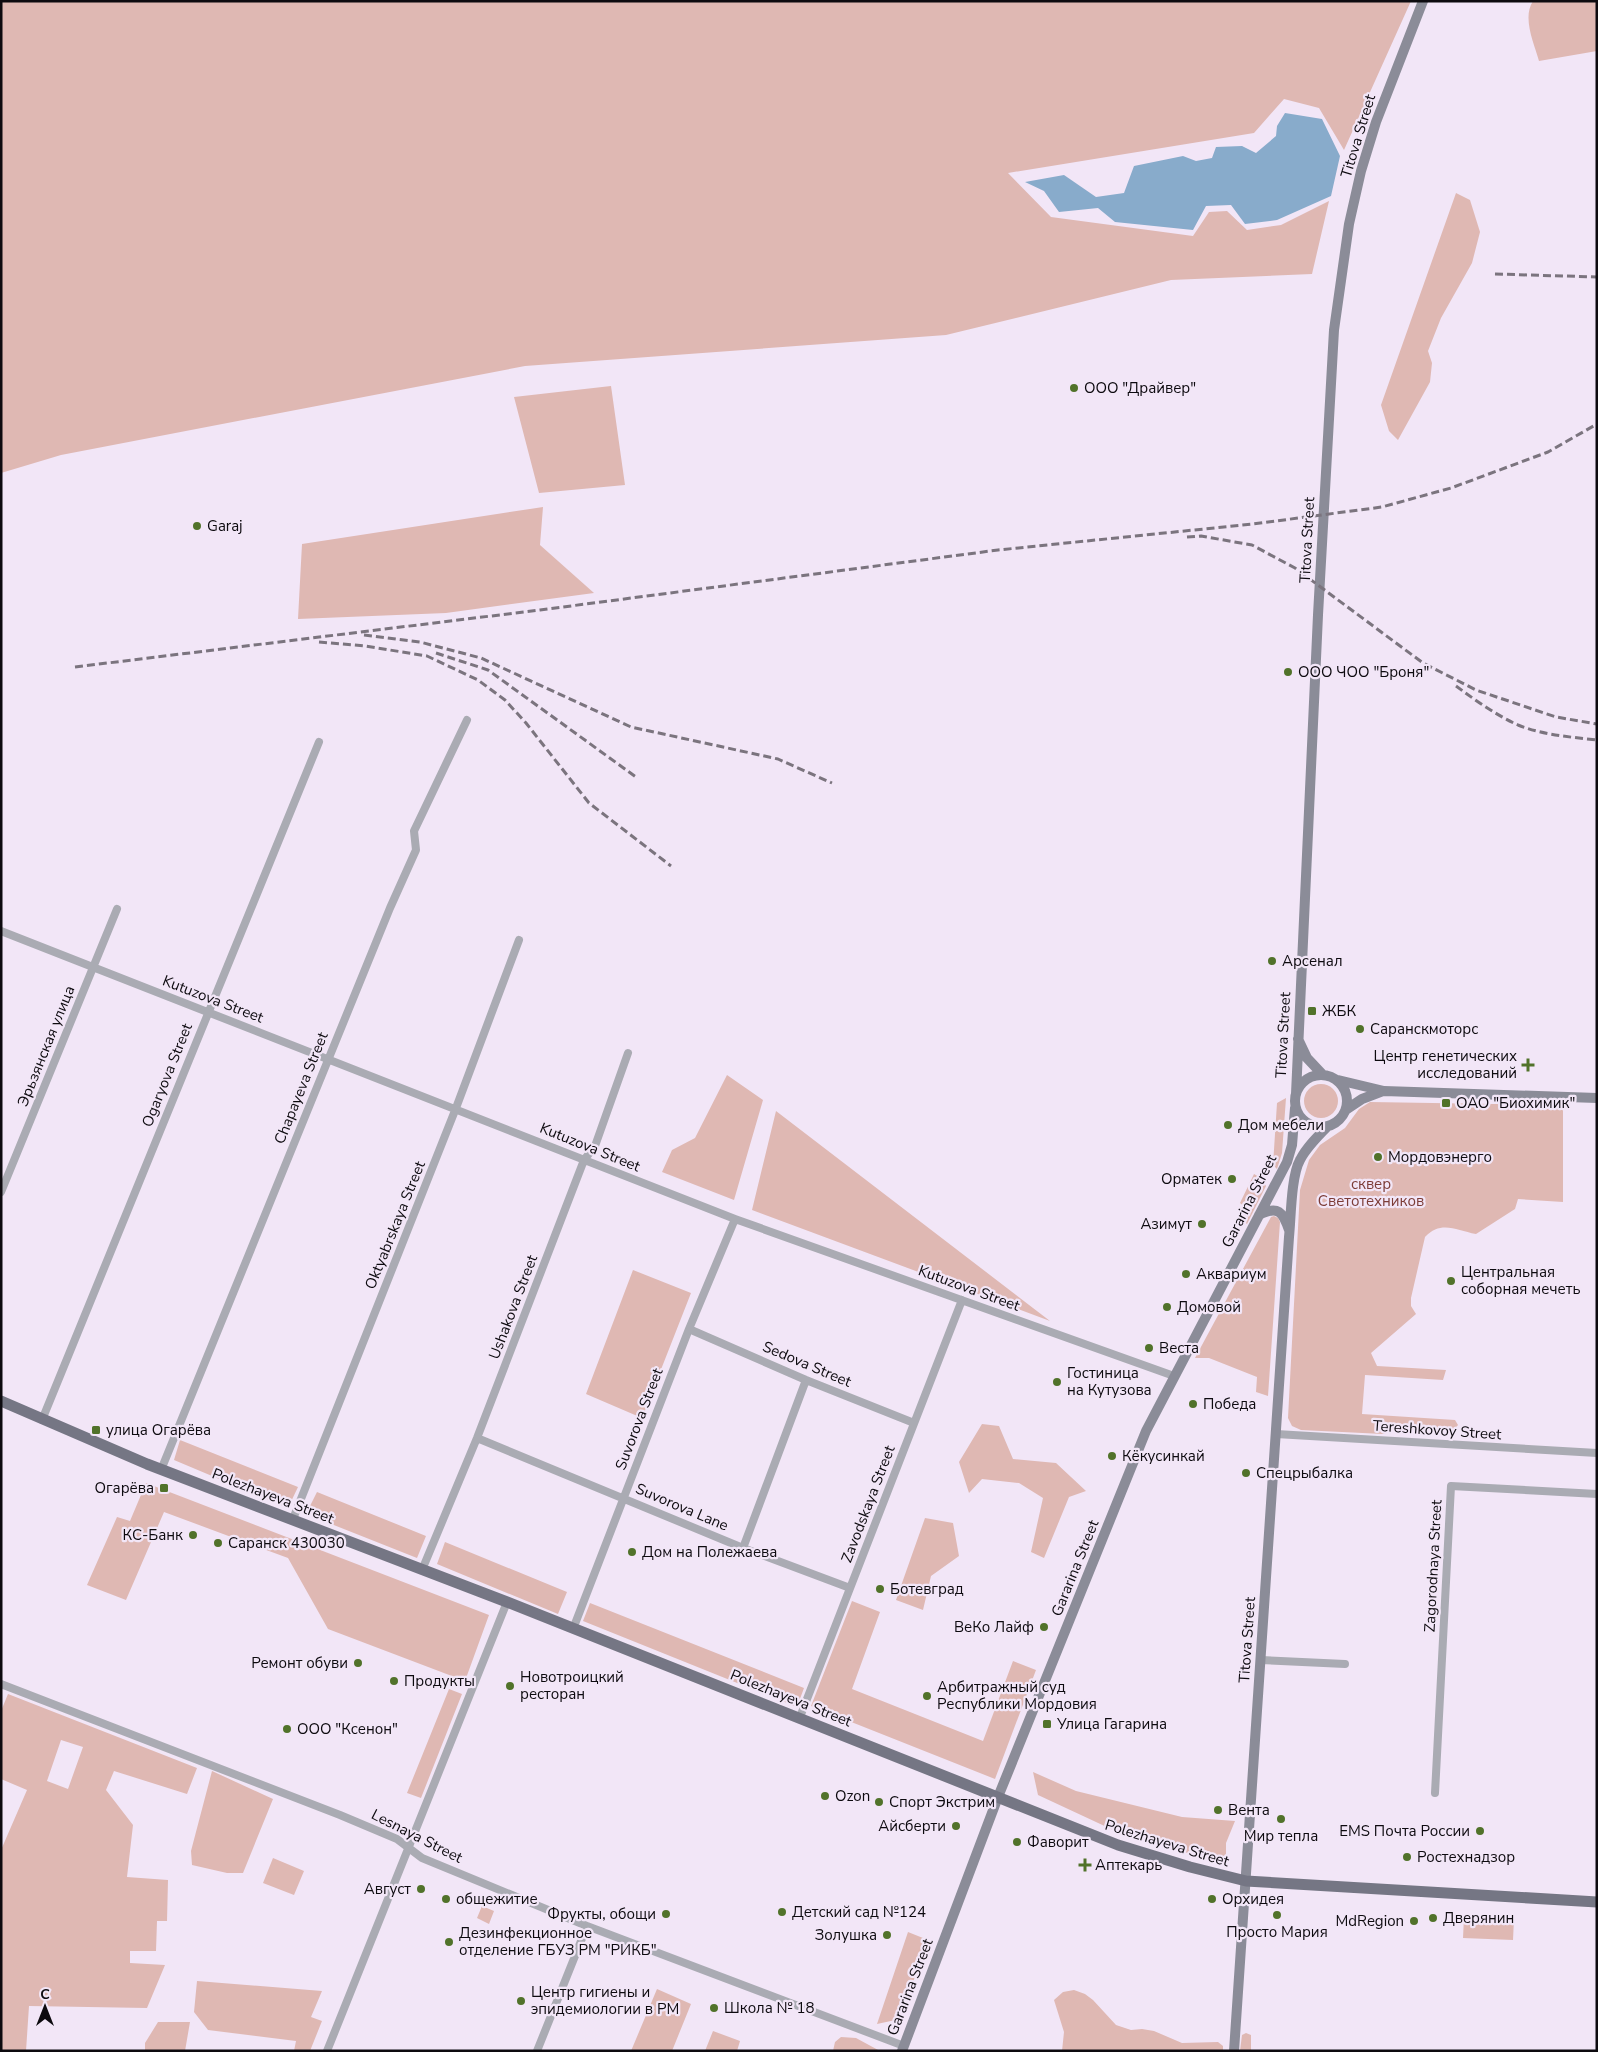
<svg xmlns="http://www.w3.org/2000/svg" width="1598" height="2052" viewBox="0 0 1598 2052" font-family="'Nunito Sans',sans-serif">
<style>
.green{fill:#dfb8b3;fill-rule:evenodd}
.water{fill:#88abcb}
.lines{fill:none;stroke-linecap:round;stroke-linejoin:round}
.minor{stroke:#aaabb3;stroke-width:8}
.secondary{stroke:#8b8c98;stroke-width:10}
.primary{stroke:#757684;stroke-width:11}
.rail{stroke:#7b747e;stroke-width:3;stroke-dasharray:8 4;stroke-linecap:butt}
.poi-dot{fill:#51722a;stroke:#f2e6f7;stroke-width:2}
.labels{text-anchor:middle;stroke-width:4.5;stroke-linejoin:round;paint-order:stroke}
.street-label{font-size:15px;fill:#0d0a0f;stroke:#f2e6f7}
.poi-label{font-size:15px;fill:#0d0a0f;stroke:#f2e6f7;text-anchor:start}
.park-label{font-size:15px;fill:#7c3c37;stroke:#f2e6f7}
</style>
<rect width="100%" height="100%" fill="#f2e6f7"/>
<path class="green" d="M1,1H1411L1344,150L1319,108L1284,99L1254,133L1008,173L1051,217L1193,236L1209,212L1227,211L1247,230L1281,225L1329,201L1312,274L1171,280L946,335L525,366L61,455L1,473Z
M1533,1H1597V51L1539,61C1534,43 1522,18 1533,1Z
M1456,193L1470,200L1480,232L1472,263L1441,318L1428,351L1432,363L1430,382L1398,440L1389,431L1381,405Z
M611,386L625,485L539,493L514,397Z
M543,507L540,545L594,593L446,613L298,619L302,544Z
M727,1075L763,1100L734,1200L662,1172L672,1150L695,1138Z
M1304 1101a17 17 0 1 1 34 0a17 17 0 1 1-34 0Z
M1286,1098L1282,1153L1277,1169L1273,1165L1277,1103Z
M1370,1102L1563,1105V1202L1518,1199L1515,1209L1476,1234C1456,1230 1441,1220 1425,1237L1411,1298V1306L1416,1314L1371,1353L1377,1366L1446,1370L1443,1380L1365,1375L1362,1414L1455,1420L1458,1425L1454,1430L1400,1427L1383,1434L1301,1430L1292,1426L1288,1418L1300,1190L1309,1160L1320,1145L1345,1128L1359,1109Z
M776,1111L1050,1321L752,1210Z
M1254,1174L1261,1178L1266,1186L1247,1224L1240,1218L1245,1207L1240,1203Z
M1274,1216L1278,1218L1280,1222L1268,1396L1256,1392L1257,1377L1209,1358H1195L1271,1217Z
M633,1270L691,1293L642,1418L586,1394Z
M982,1424L999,1426L1013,1459L1056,1463L1086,1491L1069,1497L1044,1558L1031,1552L1043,1498L1019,1483L982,1479L969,1493L959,1462Z
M180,1440L298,1487L288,1508L174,1460Z
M146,1483L489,1615L465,1681L328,1629L288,1558L164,1512L126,1600L87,1585L117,1517L130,1521Z
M317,1492L426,1536L417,1558L306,1514Z
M925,1518L953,1523L959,1556L931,1576L923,1610L896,1600Z
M445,1542L567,1592L558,1614L437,1564Z
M852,1601L880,1612L852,1689L983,1741L1013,1661L1036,1670L995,1779L811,1706Z
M590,1603L804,1688L797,1707L583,1621Z
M449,1689L462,1694L421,1798L407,1793Z
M8,1694L197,1768L187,1794L114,1771L106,1790L133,1825L127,1877L168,1880L167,1921H157L156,1951H130V1963L165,1965L147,2008L29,2006L26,2051H1V1850L27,1790L1,1779V1711ZM61,1740L83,1747L68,1789L47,1781Z
M212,1771L273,1799L243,1873H227L192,1865L191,1851Z
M1033,1772L1076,1791L1182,1817L1235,1821L1226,1843V1865L1111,1829L1038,1795Z
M273,1858L304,1871L294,1895L263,1883Z
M482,1906L494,1911L489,1924L477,1918Z
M1464,1917L1514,1919L1513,1940L1463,1938Z
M908,1932L928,1940L900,2019L877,2024Z
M197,1981L322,1991L311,2017L322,2021L310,2051H294L296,2041L208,2030L194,2012Z
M657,1989L691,2004L672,2051H631Z
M1074,1990L1085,1994L1093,2000L1116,2025L1131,2030L1142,2029L1154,2031L1182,2043L1218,2042L1223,2046V2051H1062L1064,2032L1054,2000L1063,1992Z
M158,2022H190L185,2051H145V2043Z
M713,2031L740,2041L737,2051H705Z
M1246,2033L1251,2035V2051H1240L1242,2035Z
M841,2037L856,2038L880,2051H833L835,2042Z"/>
<path class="water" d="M1285,113L1322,119L1340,156L1331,196L1277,220L1245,224L1231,205L1206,206L1193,230L1115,222L1098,208L1059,212L1044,191L1025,182L1064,175L1096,197L1124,193L1134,166L1183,156L1196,161L1212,158L1216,147L1242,146L1256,153L1276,136L1277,126Z"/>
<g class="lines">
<path class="minor" d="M1,931L735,1219L1174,1376
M1,1192L117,909
M689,1329L806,1380L914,1423
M42,1420L319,742
M1276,1434L1597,1453
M477,1438L743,1548L850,1588
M161,1470L390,908L416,850L414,831L467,720
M293,1519L456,1108L519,940
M743,1548L806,1380
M422,1570L477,1438L584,1160L595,1146L628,1053
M573,1629L689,1329L735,1219
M1261,1660L1345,1664
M1,1684L340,1815L397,1839L422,1858L587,1926L904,2046
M800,1717L962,1300
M1435,1793L1451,1486L1597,1494
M327,2051L507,1602
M537,2051L587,1926"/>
<path class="secondary" d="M1298,1039L1307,1058L1323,1075
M1295 1101a26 26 0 1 1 52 0a26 26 0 1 1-52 0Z
M1338,1080L1384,1091L1597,1098
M1296,1094L1318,615L1334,330L1349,224L1361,171L1376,122L1423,1
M1347,1109L1362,1099L1383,1091
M1259,1215C1278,1205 1283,1212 1289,1230
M902,2051L998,1797L1146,1431L1287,1162L1292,1145L1295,1108
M1234,2051L1289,1237C1291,1218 1291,1176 1300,1160C1306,1148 1317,1137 1327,1127"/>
<path class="primary" d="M1,1401L147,1464L507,1602L1118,1845L1190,1867L1246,1881L1597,1902"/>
<path class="rail" d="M1495,274L1597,277
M1187,537L1201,536L1252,545L1295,568L1423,663L1476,690L1556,717L1597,724
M364,635L420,642L481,658L631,727L778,759L832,783
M319,642L365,646L427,656L478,680L505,700L526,723L589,803L671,866
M436,653L488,670L636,777
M75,667L540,610L998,550L1253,524L1382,507L1451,488L1548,452L1597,424
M1456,686C1475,700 1496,715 1518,725C1543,735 1570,737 1597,740"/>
</g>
<g class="poi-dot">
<circle cx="1074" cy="388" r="5"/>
<circle cx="197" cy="526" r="5"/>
<circle cx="1288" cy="672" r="5"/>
<circle cx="1272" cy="961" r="5"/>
<rect x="1307" y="1006" width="10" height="10" rx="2.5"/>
<circle cx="1360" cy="1029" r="5"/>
<path d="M1525.5 1057.5h5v5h5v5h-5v5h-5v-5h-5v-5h5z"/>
<rect x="1441" y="1098" width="10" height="10" rx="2.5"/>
<circle cx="1228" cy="1125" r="5"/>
<circle cx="1378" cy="1157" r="5"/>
<circle cx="1232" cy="1179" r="5"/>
<circle cx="1202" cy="1224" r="5"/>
<circle cx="1186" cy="1274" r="5"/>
<circle cx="1451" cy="1281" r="5"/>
<circle cx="1167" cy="1307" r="5"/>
<circle cx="1149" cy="1348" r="5"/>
<circle cx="1057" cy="1382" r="5"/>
<circle cx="1193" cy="1404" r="5"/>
<rect x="91" y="1425" width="10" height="10" rx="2.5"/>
<circle cx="1112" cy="1456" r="5"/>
<circle cx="1246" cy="1473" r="5"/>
<rect x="159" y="1483" width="10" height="10" rx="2.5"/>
<circle cx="193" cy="1535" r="5"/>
<circle cx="218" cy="1543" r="5"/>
<circle cx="632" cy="1552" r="5"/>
<circle cx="880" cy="1589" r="5"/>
<circle cx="1044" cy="1627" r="5"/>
<circle cx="358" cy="1663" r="5"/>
<circle cx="394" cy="1681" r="5"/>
<circle cx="510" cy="1686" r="5"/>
<circle cx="927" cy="1696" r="5"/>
<rect x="1042" y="1719" width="10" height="10" rx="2.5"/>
<circle cx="287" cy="1729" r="5"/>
<circle cx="825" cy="1796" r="5"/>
<circle cx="879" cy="1802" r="5"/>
<circle cx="1218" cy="1810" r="5"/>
<circle cx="1281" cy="1819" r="5"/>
<circle cx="956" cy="1826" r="5"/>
<circle cx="1480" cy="1831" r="5"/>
<circle cx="1017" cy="1842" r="5"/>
<circle cx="1407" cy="1857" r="5"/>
<path d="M1082.5 1857.5h5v5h5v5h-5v5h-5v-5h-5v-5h5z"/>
<circle cx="421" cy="1889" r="5"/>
<circle cx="446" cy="1899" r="5"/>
<circle cx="1212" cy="1899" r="5"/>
<circle cx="782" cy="1912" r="5"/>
<circle cx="666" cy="1914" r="5"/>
<circle cx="1277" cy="1915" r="5"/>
<circle cx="1433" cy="1918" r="5"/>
<circle cx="1414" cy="1921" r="5"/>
<circle cx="887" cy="1935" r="5"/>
<circle cx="449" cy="1942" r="5"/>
<circle cx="521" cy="2001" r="5"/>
<circle cx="714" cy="2008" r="5"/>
</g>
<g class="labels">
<g class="street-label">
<text transform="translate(1358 136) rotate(-73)" y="5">Titova Street</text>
<text transform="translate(1307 540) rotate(-87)" y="5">Titova Street</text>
<text transform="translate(213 999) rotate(21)" y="5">Kutuzova Street</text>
<text transform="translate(1283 1035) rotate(-87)" y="5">Titova Street</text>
<text transform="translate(46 1046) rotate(-68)" y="5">Эрьзянская улица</text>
<text transform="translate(167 1075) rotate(-68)" y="5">Ogaryova Street</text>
<text transform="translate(301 1088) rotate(-68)" y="5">Chapayeva Street</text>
<text transform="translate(590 1147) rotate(22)" y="5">Kutuzova Street</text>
<text transform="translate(1249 1201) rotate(-63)" y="5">Gararina Street</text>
<text transform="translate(395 1225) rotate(-68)" y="5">Oktyabrskaya Street</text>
<text transform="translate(969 1288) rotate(20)" y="5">Kutuzova Street</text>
<text transform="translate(513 1307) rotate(-69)" y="5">Ushakova Street</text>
<text transform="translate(807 1364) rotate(23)" y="5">Sedova Street</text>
<text transform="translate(639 1419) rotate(-69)" y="5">Suvorova Street</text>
<text transform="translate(1437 1430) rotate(4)" y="5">Tereshkovoy Street</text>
<text transform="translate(273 1496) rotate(21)" y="5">Polezhayeva Street</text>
<text transform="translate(868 1504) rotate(-69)" y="5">Zavodskaya Street</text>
<text transform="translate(682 1507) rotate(23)" y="5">Suvorova Lane</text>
<text transform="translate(1433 1566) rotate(-87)" y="5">Zagorodnaya Street</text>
<text transform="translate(1075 1568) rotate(-68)" y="5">Gararina Street</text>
<text transform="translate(1247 1640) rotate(-86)" y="5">Titova Street</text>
<text transform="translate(791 1698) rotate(22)" y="5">Polezhayeva Street</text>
<text transform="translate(417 1836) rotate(27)" y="5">Lesnaya Street</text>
<text transform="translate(1167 1843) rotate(17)" y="5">Polezhayeva Street</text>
<text transform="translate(910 1987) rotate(-69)" y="5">Gararina Street</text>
</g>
<g class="poi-label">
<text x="1084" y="393">ООО "Драйвер"</text>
<text x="207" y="531">Garaj</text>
<text x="1298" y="677">ООО ЧОО "Броня"</text>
<text x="1282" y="966">Арсенал</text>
<text x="1322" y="1016">ЖБК</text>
<text x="1370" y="1034">Саранскмоторс</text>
<text x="1517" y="1061" text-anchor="end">Центр генетических<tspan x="1517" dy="17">исследований</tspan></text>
<text x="1456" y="1108">ОАО "Биохимик"</text>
<text x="1238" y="1130">Дом мебели</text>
<text x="1388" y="1162">Мордовэнерго</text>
<text x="1222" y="1184" text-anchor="end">Орматек</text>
<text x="1192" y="1229" text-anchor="end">Азимут</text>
<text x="1461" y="1277">Центральная<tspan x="1461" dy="17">соборная мечеть</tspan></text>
<text x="1196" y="1279">Аквариум</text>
<text x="1177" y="1312">Домовой</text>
<text x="1159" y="1353">Веста</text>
<text x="1067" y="1378">Гостиница<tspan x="1067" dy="17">на Кутузова</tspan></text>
<text x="1203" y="1409">Победа</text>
<text x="106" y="1435">улица Огарёва</text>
<text x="1122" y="1461">Кёкусинкай</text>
<text x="1256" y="1478">Спецрыбалка</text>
<text x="154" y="1493" text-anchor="end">Огарёва</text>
<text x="183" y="1540" text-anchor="end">КС-Банк</text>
<text x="228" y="1548">Саранск 430030</text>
<text x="642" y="1557">Дом на Полежаева</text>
<text x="890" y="1594">Ботевград</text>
<text x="1034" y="1632" text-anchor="end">ВеКо Лайф</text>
<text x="348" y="1668" text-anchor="end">Ремонт обуви</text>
<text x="520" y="1682">Новотроицкий<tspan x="520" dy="17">ресторан</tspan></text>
<text x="404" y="1686">Продукты</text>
<text x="937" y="1692">Арбитражный суд<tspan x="937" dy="17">Республики Мордовия</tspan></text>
<text x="1057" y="1729">Улица Гагарина</text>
<text x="297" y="1734">ООО "Ксенон"</text>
<text x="835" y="1801">Ozon</text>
<text x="889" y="1807">Спорт Экстрим</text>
<text x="1228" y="1815">Вента</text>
<text x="946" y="1831" text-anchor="end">Айсберти</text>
<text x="1470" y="1836" text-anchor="end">EMS Почта России</text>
<text x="1281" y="1841" text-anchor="middle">Мир тепла</text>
<text x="1027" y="1847">Фаворит</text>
<text x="1417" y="1862">Ростехнадзор</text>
<text x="1095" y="1870">Аптекарь</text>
<text x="411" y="1894" text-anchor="end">Август</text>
<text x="456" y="1904">общежитие</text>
<text x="1222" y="1904">Орхидея</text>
<text x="792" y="1917">Детский сад №124</text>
<text x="656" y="1919" text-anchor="end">Фрукты, обощи</text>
<text x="1443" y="1923">Дверянин</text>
<text x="1404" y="1926" text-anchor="end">MdRegion</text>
<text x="1277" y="1937" text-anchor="middle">Просто Мария</text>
<text x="459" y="1938">Дезинфекционное<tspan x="459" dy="17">отделение ГБУЗ РМ "РИКБ"</tspan></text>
<text x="877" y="1940" text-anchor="end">Золушка</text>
<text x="531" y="1997">Центр гигиены и<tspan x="531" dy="17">эпидемиологии в РМ</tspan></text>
<text x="724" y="2013">Школа № 18</text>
</g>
<g class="park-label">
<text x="1371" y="1189">сквер<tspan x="1371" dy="17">Светотехников</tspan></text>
</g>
</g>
<rect width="1598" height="2052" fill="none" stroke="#0d0a0f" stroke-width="5"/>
<g transform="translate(45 2007)" stroke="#f2e6f7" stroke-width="4" paint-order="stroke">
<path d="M0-4L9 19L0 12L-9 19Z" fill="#0d0a0f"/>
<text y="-8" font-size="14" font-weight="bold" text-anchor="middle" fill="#0d0a0f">С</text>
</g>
</svg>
